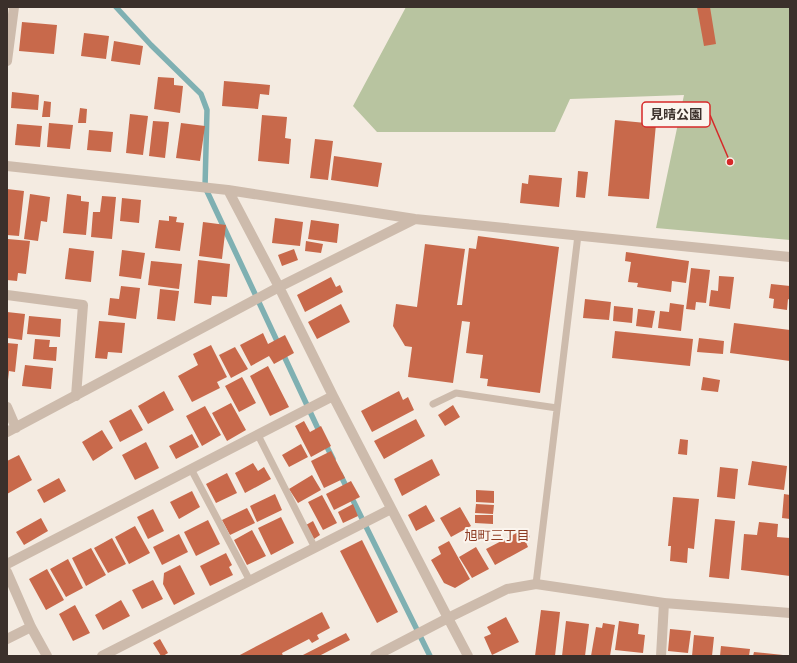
<svg xmlns="http://www.w3.org/2000/svg" width="797" height="663" viewBox="0 0 797 663" font-family="Inter,'Noto Sans JP',sans-serif">
<style>
.green{fill:#b8c4a0}
.lines{fill:none;stroke-linecap:round;stroke-linejoin:round}
.stream{stroke:#7fb0b2;stroke-width:5.5}
.building{fill:#c8694b}
.service{stroke:#cdbbac;stroke-width:7}
.minor{stroke:#cdbbac;stroke-width:10}
.tertiary{stroke:#cdbbac;stroke-width:10}
.labels{text-anchor:middle;stroke-width:4;stroke-linejoin:round;paint-order:stroke}
.neighbourhood-label{font-size:13px;fill:#8c3b22;stroke:#fbf5ee}
.leader{fill:none;stroke:#d62828;stroke-width:1.5}
.callout-dot{fill:#d62828;stroke:#fbf5ee;stroke-width:1.5}
.callout{fill:#fbf5ee;stroke:#d62828;stroke-width:1.5}
.callout-label{font-size:13px;text-anchor:middle;font-weight:bold;fill:#3b302b}
</style>
<rect width="100%" height="100%" fill="#f4ebe1"/>
<path class="green" d="M406,7H790V240L656,228L684,95L570,99L555,132H377L353,106Z"/>
<g class="lines">
<path class="stream" d="M116,7L151,45L201,94L207,110L205,187L320,433
M324,441L333,459
M340,474L430,656"/>
</g>
<path class="building" d="M697,7H710L716,44L704,46Z
M22,22L57,25L54,54L19,51Z
M84,33L109,36L106,59L81,56Z
M114,41L143,46L140,65L111,61Z
M158,77L174,78V85L183,86L180,113L154,109Z
M224,81L270,85L269,95L260,94L258,109L222,106Z
M12,92L39,95L38,110L11,108Z
M44,101L51,102L50,117H42Z
M80,108L87,109L86,123H78Z
M130,114L148,116L143,155L126,153Z
M262,115L287,117L285,138L291,139L289,164L258,161Z
M615,120L656,124L649,199L608,196Z
M153,121L169,122L165,158L149,156Z
M49,123L73,125L70,149L47,147Z
M181,123L205,126L200,161L176,158Z
M17,124L42,126L40,147L15,145Z
M89,130L113,132L111,152L87,150Z
M315,139L333,141L328,180L310,178Z
M334,156L382,163L378,187L331,180Z
M578,171L588,172L585,198L576,197Z
M529,175L562,178L559,207L520,203L522,183L528,184Z
M7,189L24,191L19,236L7,235Z
M30,194L50,197L47,222L41,221L38,241L24,239Z
M67,194L81,196V201L89,202L86,235L63,233Z
M102,196L116,197L112,239L91,237L93,212H100Z
M122,198L141,200L139,223L120,221Z
M169,216L177,217L176,222L184,223L180,251L155,248L159,220L169,221Z
M275,218L303,222L300,246L272,243Z
M311,220L339,224L337,243L308,239Z
M203,222L226,225L222,259L199,256Z
M478,236L559,247L540,393L487,386L488,379L480,378L483,355L466,353L470,322L462,321L453,383L408,377L412,347L405,346L393,326L396,304L417,307L425,244L465,249L457,305H462L469,248L476,249Z
M8,239L30,241L26,274L18,273L17,281L7,280Z
M306,241L323,244L321,253L305,251Z
M69,248L94,251L91,282L65,279Z
M294,249L298,260L282,266L278,255Z
M122,250L145,253L141,279L119,276Z
M626,252L689,261L686,283L672,281L671,292L637,287L638,283L628,282L631,262L625,261Z
M198,260L230,264L227,297L212,296L211,305L194,303Z
M151,261L182,264L179,289L148,285Z
M691,268L710,270L706,303L696,302L695,310L686,309Z
M719,276L734,277L730,309L709,306L711,290L718,291Z
M331,277L336,287L340,285L343,292L305,312L297,295Z
M771,284L790,286V300L788,299L787,310L773,308L774,299L769,298Z
M121,286L140,288L136,319L108,315L110,298L119,299Z
M160,289L179,291L175,321L157,319Z
M585,299L611,302L609,320L583,318Z
M670,303L684,305L681,331L658,328L660,311L669,312Z
M341,304L350,322L317,339L308,322Z
M614,306L633,308L632,323L613,321Z
M638,309L655,311L652,328L636,326Z
M7,312L25,314L22,340L7,338Z
M29,316L61,319L60,337L27,334Z
M99,321L125,323L122,353L108,352L107,359L95,358Z
M734,323L790,330V361L730,353Z
M615,331L693,339L690,366L612,358Z
M263,333L268,344L285,335L294,353L274,364L269,356L251,366L240,345Z
M699,338L724,341L723,354L697,352Z
M35,339L50,340L49,347H57L56,361L33,359Z
M7,343L18,344L15,372L9,371L8,380Z
M211,345L227,377L217,382L220,388L192,402L178,376L198,365L193,354Z
M235,347L248,369L231,378L219,355Z
M25,365L53,368L51,389L22,386Z
M268,366L289,407L270,416L250,376Z
M242,377L256,403L239,412L225,386Z
M703,377L720,380L718,392L701,390Z
M164,391L174,410L148,424L138,406Z
M399,391L403,400L408,397L414,410L372,432L361,411Z
M231,403L246,430L227,441L212,413Z
M453,405L460,417L445,426L438,415Z
M205,406L221,435L202,446L186,416Z
M131,409L143,430L120,442L109,421Z
M416,419L425,436L384,459L374,441Z
M304,421L310,432L321,426L331,446L311,457L295,426Z
M102,430L113,448L93,461L82,442Z
M192,434L199,447L176,459L169,446Z
M680,439L688,440L687,455L678,454Z
M146,442L159,468L135,480L122,455Z
M301,444L308,457L289,467L282,455Z
M331,451L345,478L324,488L311,461Z
M19,455L32,480L7,494V461Z
M432,459L440,475L402,496L394,479Z
M752,461L787,466L784,490L748,485Z
M253,463L258,471L264,467L271,479L245,493L235,473Z
M720,467L738,469L735,499L717,497Z
M227,473L237,493L216,503L206,484Z
M312,475L321,490L298,503L289,489Z
M59,478L66,491L44,503L37,490Z
M351,481L360,497L334,510L326,494Z
M476,490L494,491V503L476,502Z
M192,491L200,507L179,519L170,502Z
M275,494L282,510L257,522L250,506Z
M784,494L790,495V519L782,518Z
M322,495L337,523L323,530L308,502Z
M673,497L699,499L694,549L688,548L687,563L670,561L671,546H668Z
M353,504L358,516L343,523L338,512Z
M476,504L494,505L493,514L475,513Z
M426,505L435,521L416,531L408,515Z
M460,507L471,526L451,537L440,518Z
M247,508L255,523L230,535L222,520Z
M153,509L164,531L148,539L137,517Z
M475,515H493V524L475,523Z
M281,517L294,543L271,555L258,528Z
M41,518L48,531L24,545L16,532Z
M715,519L735,521L729,579L709,577Z
M208,520L220,544L196,556L184,532Z
M313,521L320,535L314,539L306,525Z
M759,522L778,524L777,537L790,538V576L741,570L744,534L757,535Z
M135,526L150,553L129,564L115,537Z
M526,528L530,537L525,540L528,547L495,565L486,549Z
M252,530L266,556L247,565L234,540Z
M179,534L188,552L162,565L153,547Z
M112,538L126,564L108,573L94,548Z
M362,540L398,612L377,623L340,551Z
M449,541L470,579L455,588L444,583L431,560L441,554L438,547Z
M476,547L489,569L472,578L459,557Z
M91,548L106,575L86,586L72,558Z
M226,553L232,565L229,567L233,575L210,586L200,566Z
M68,559L83,588L66,597L50,569Z
M180,565L195,594L174,605L163,584L164,573Z
M47,569L64,600L46,610L29,579Z
M153,580L163,599L142,609L132,590Z
M121,600L130,616L103,630L95,615Z
M75,605L90,633L73,641L59,614Z
M541,610L560,612L555,656H535Z
M322,612L330,628L317,635L319,639L312,643L309,639L282,653L283,656H238Z
M506,617L519,642L492,655L484,637L491,634L487,627Z
M566,621L589,624L585,656H562Z
M619,621L639,624L638,634L645,635L643,653L615,650Z
M603,623L615,625L610,656H591L596,627L602,628Z
M670,629L691,631L688,653L668,651Z
M346,633L350,640L319,656H301Z
M694,635L714,637L712,656H692Z
M160,639L168,653L163,656H161L153,643Z
M721,646L750,649L749,656H720Z
M754,652L783,655V656H753Z"/>
<g class="lines">
<path class="service" d="M433,404L456,393L557,408
M258,435L315,548
M191,469L250,581
M536,584L578,235"/>
<path class="minor" d="M7,61L14,7
M7,166L228,190L415,219L790,257
M228,190L279,287L333,396L448,618
M7,295L83,305L76,396
M7,407L16,428
M7,432L279,287L415,219
M7,564L333,396
M7,572L31,627L47,656
M7,639L31,627
M102,656L391,509
M661,656L664,603"/>
<path class="tertiary" d="M448,618L468,656
M375,656L448,618L507,589L536,584L664,603L790,613"/>
</g>
<g class="labels">
<g class="neighbourhood-label">
<text x="497" y="540">旭町三丁目</text>
</g>
</g>
<path class="leader" d="M730 162L710 115"/>
<circle class="callout-dot" cx="730" cy="162" r="4"/>
<rect class="callout" x="642" y="102" width="68" height="25" rx="4"/>
<g class="callout-label">
<text x="676" y="119">見晴公園</text>
</g>
<rect width="797" height="663" fill="none" stroke="#3b302b" stroke-width="16"/>
</svg>
